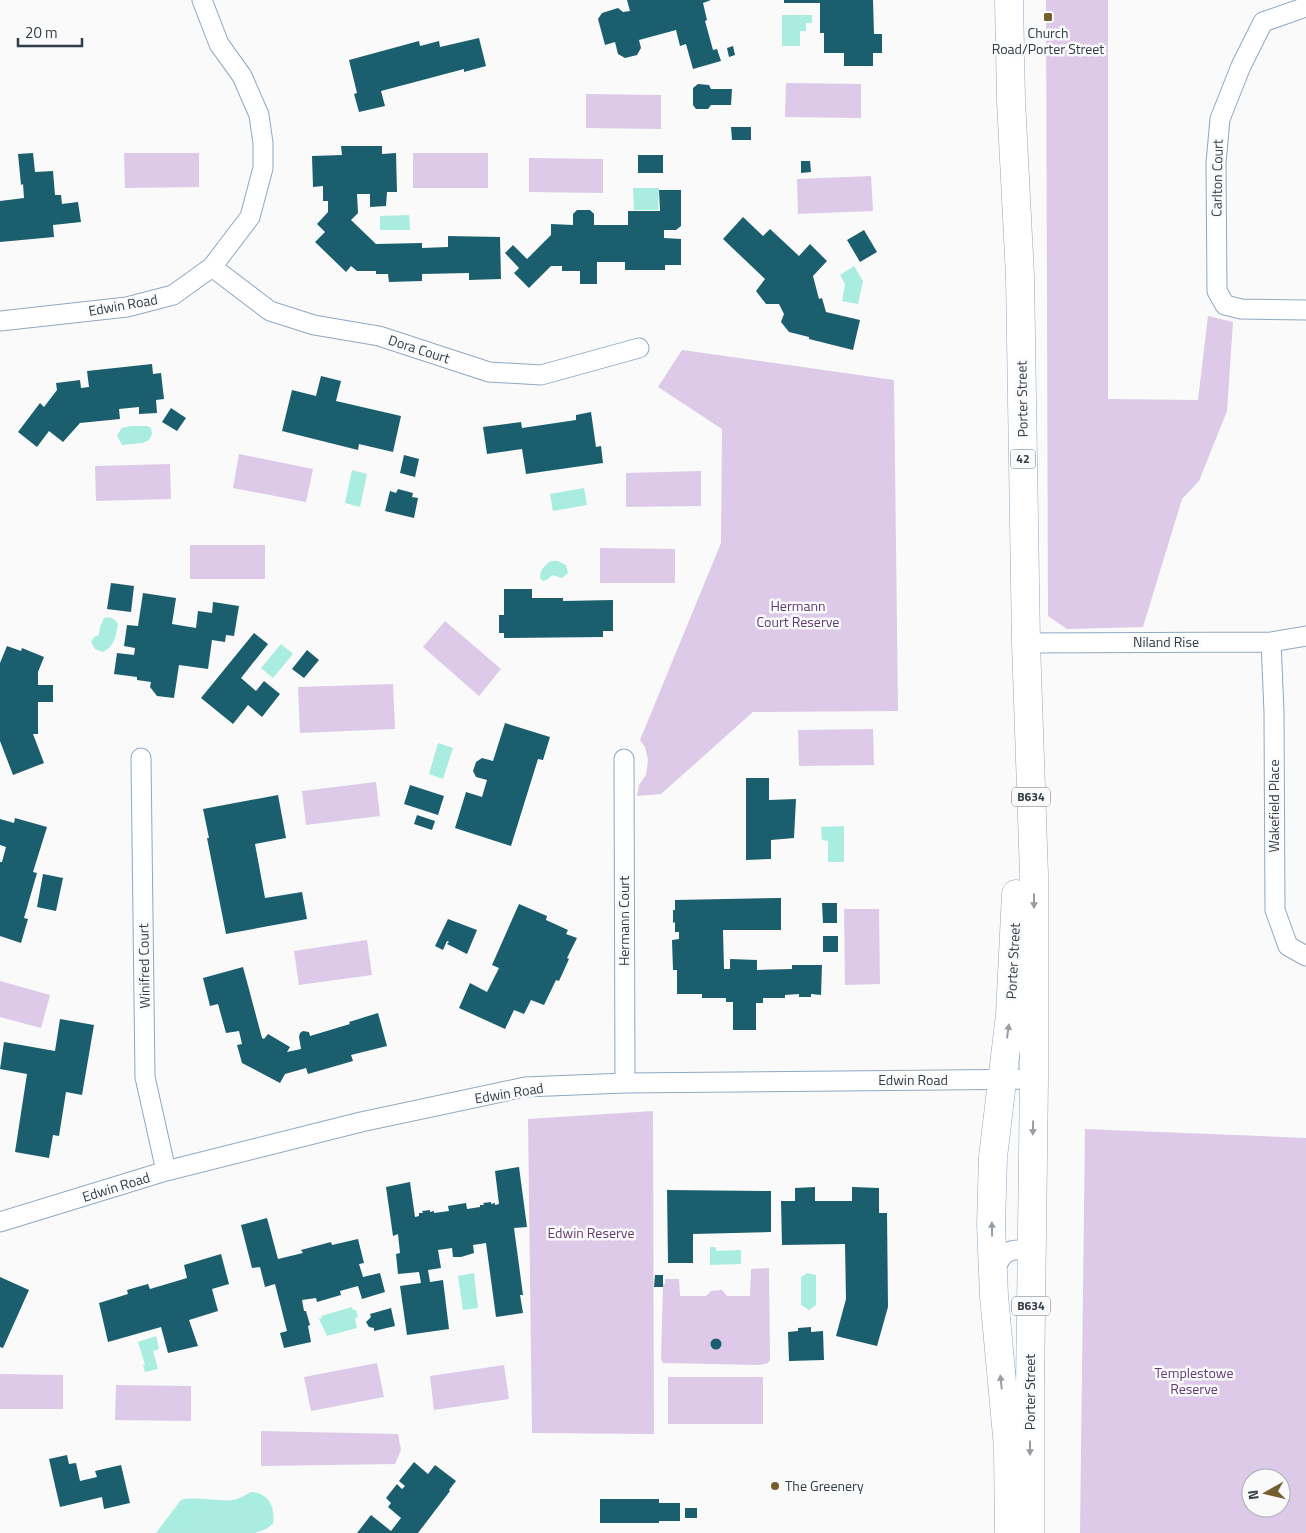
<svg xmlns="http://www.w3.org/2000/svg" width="1306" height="1533" viewBox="0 0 1306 1533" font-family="'Titillium Web',sans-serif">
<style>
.green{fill:#ddc9e8;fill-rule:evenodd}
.water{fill:#a9ece0}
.building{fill:#1b5e6d}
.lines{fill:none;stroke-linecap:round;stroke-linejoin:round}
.street-casing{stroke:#8da9c4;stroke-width:21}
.primary-casing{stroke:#8da9c4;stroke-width:29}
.street{stroke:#fff;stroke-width:19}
.primary{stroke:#fff;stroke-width:28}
.oneway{fill:#989ea4}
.poi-dot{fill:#755e2e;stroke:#fafafa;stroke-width:2}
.labels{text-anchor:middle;stroke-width:5;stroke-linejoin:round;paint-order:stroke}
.shield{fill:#fafafa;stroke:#6d767d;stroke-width:1}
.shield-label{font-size:12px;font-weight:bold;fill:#313d48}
.poi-label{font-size:14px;fill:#313d48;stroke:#fafafa}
.street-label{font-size:14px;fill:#313d48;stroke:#fafafa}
.park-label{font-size:14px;fill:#613c73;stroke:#fafafa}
</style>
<rect width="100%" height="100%" fill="#fafafa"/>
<path class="green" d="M1046,0H1108V399L1198,400L1208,316L1233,322L1227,411L1199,481L1182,499L1143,627L1067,629L1048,616Z
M786,83L861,84V118L785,117Z
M586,94L661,95V129L586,128Z
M124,153H199V187L125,188Z
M413,153H488V188H413Z
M529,158L603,159V193L529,192Z
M871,176L873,211L798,214L797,179Z
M682,350L894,380L898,711L753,712L661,794L637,796L639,785L646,775L648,760L645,747L640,740L721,543L722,429L658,387Z
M239,454L313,469L306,502L233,488Z
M170,464L171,499L96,501L95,466Z
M701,471V506L626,507V473Z
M190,545H265V579H190Z
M600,548L675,549V583H600Z
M445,621L501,669L479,696L423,647Z
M393,684L395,729L300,733L298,687Z
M873,729L874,765L799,766L798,730Z
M376,782L380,816L306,825L302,791Z
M844,909H879L880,984L845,985Z
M367,940L372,975L299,985L294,951Z
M0,981L50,995L41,1028L0,1017Z
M653,1111L654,1434L532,1433L528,1119Z
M1085,1129L1306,1138V1533H1080ZM1251,1478H1281V1508H1251Z
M769,1268L770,1360L768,1363L760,1365L663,1363L661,1359L663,1284H665V1279H679L680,1296H706L711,1291L722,1290L727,1296H750L751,1269Z
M377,1363L384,1397L311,1411L304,1377Z
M504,1365L509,1399L434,1410L430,1376Z
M0,1374L63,1375V1409H0Z
M668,1377H763V1424H668Z
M116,1385L191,1386V1421L115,1420Z
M261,1431L398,1434L401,1450L395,1464L261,1466Z"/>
<path class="water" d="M782,15H812V23H806V31H800V46H782Z
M633,188H659L658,210H634Z
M409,215L410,230H380V216Z
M854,266L863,281L858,304L842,301L845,284L840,275Z
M131,426H147L151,428L152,434L149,440L143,443L122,445L117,435L122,428Z
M352,470L367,474L360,507L345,503Z
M584,488L587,505L553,511L550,494Z
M551,561H558L566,565L568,573L562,578L552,575L548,579L543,581L540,578C540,570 544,566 551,561Z
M109,617L115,620L118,624C116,636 114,647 103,652L95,649L91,642L94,637L99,635L100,627L104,618Z
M281,644L293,654L273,678L261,668Z
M438,743L453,748L443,779L429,774Z
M844,826V862H828V841L822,840L821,827Z
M710,1247H715L717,1251L741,1250V1264L710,1265Z
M474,1273L478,1308L463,1310L458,1276Z
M807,1273L816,1275V1305L809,1310L801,1305V1277Z
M352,1307L353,1310H356L358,1317L355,1318L357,1328L327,1336L319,1319L322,1318L321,1316Z
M156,1336L159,1349L153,1351L158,1369L145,1372L143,1365H145L138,1342Z
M252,1492C270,1494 275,1507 273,1524L266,1529L255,1533H156L181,1500C191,1496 221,1502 233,1500C241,1499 245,1494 252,1492Z"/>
<path class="building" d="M627,0H711L703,3L707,20L705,21L713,50L717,49L721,61L693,69L686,44L680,46L676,30L639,40L641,48L637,55L625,58L618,54L615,42L605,45L598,19L602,13L618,8L623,12L630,11Z
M784,0H873L874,34H882V53H873V66H844V53H824V33H820V3H784Z
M479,38L486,66L464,72V69L381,91L385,106L359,112L354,94L357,93L349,60L419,41L420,46L439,41L440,47Z
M733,46L735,55L729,57L727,48Z
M698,84L709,85L711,89H732L731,105H711L708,109H696L693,105V88Z
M731,127H751V140H732Z
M341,146H382V154L396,153L397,192H387L386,206L370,207V194H357L358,213L351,220L376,244L422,243V248L448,247V236L500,237L501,279L469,280V273L422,274V281L389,282L388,274H376V271H357L351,266L346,272L315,242L325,232L317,224L328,212V201H323V186L313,187L312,156L342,155Z
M33,153L35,172L53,171L55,195H61L62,204L78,202L81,222L53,225L54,237L0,242V201L24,198L23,184L21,185L18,154Z
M638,155H663V173H638Z
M801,161H810L811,172L801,173Z
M659,190H681V226L676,230H664V238L681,239V265H665V270H625V262H597V284H580V271H562V266H551L529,288L514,273L519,268L505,253L513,245L527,259L551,235V224L573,225V214L577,210H590L594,214V225H628V211H660Z
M743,217L763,236L770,229L799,256L810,244L827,261L813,276L819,299L822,298L826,312L860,320L853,350L809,339V337L789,332L781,322L784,314L779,304H766L756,291L765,279L723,239Z
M864,230L877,252L860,262L847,240Z
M152,364L153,374L161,373L164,399L156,400L157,413L139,414V407L119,409L120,419L80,423L63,442L49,431L37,447L18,432L40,403L44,407L57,390L56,383L80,380L81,388L89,387L87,371Z
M321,376L341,381L336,401L401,416L393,452L359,444L358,450L282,431L292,390L316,396Z
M171,408L186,418L177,431L162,422Z
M591,412L596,447L601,446L603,463L526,474L522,449L487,454L483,427L521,422L522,428L576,420V415Z
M404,455L419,459L415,477L400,473Z
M398,489L413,493L412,497L418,498L414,518L385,511L390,491L396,493Z
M111,583L134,586L131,612L107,609Z
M504,589H532V598H563V601L613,600V631H603V637L504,638V633H499V615H504Z
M143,593L176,598L172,624L196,628L198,611L212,613L213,602L239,606L234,636L226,635L225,642L212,640L208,669L179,665L174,698L157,696L150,687L151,682L137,680V677L114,674L117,653L134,655L135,648L124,646L127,625L138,626Z
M254,633L268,644L241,678L256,691L264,681L280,694L262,717L248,705L233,724L201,698Z
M7,646L21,651L22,648L44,657L38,672V685H53V702H38V734H33L44,763L13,775L0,741V663Z
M307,650L319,660L304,678L292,669Z
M505,723L550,737L543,760L538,759L511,846L455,828L466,792L482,797L487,780L476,777L473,771L476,762L482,758L493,761Z
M746,778H769V800L796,799L794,838L771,840V859L746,860Z
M410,785L444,796L438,815L404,804Z
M278,795L286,838L255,844L265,898L302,892L307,919L226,934L207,838H209L203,809Z
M417,815L435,821L432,830L414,824Z
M15,818L47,827L33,872L37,873L24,918L28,919L21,943L0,936V862H2L6,847L0,845V819L14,823Z
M43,874L63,878L56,911L37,907Z
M781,898V930H723L724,969H730V959L757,960V970L792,969V965H822L821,995L811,994V997H799V994L785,995V998H763V1003H756V1030H733V1002H726V998H702V994H677V970H673L672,940L679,939V932H675V922L673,923V910H675V900Z
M822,903H837V923H823Z
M519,904L547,916L546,920L568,930L566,934L577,938L567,958L569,959L559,981L556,980L544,1005L531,1000L524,1014L514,1010L505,1029L459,1008L470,983L487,992L499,968L492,965Z
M448,919L477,930L467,954L447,944L449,942L447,941L443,950L435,946Z
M823,936H838V952H823Z
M243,967L262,1038L264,1039L268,1034L290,1047L287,1052L301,1049L299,1037L300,1033L303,1031L309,1032L310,1036L350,1024L349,1022L378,1013L387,1046L351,1055L353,1061L308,1074L306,1068L285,1074L280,1083L242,1063L237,1045L242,1044L239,1031L226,1033L218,1004L210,1006L203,978Z
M60,1019L94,1025L82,1095L66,1092L59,1136L53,1135L49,1158L15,1152L27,1074L0,1069L4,1042L55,1051Z
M519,1167L527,1227L514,1228L523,1295H520L523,1313L496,1317L486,1243L473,1245L474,1253L461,1257H453L452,1248L438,1250L441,1268L428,1270L430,1282L443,1280L449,1329L407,1335L400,1286L421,1283L419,1272L398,1274L396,1254L400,1253L398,1234L393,1236L386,1187L410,1182L415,1217L419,1216V1213H423L422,1211L430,1210V1212L434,1211V1213L449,1211L448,1206L466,1203L467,1209L480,1207V1205H484L483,1203L491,1202V1204L495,1203V1205L499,1204L495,1171Z
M815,1187V1201H852V1187L879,1188V1213H887L888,1307L877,1346L836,1336L846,1299L845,1244L782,1245L781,1201H795V1188Z
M667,1190L771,1191V1232L693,1234V1263H668Z
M267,1218L278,1259L303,1253L301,1250L331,1242L332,1245L358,1239L364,1263L359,1264L363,1277L380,1273L385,1292L362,1299L358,1286L340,1291L341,1295L317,1302L316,1298L302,1300L304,1311H306L310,1325L308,1326L311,1342L284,1348L280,1333L287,1331L275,1284L265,1287L260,1267L252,1268L241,1225Z
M221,1254L229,1284L212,1289L218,1311L189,1320L198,1346L168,1353L161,1327L108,1342L99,1303L128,1294L127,1290L148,1284L150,1289L187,1278L184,1265Z
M655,1275H663V1287H654Z
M0,1277L29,1290L3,1348L0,1347Z
M391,1308L395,1326L374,1331V1328L369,1327L366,1322L371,1317L370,1314Z
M811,1327V1332L823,1331L824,1360L789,1361L788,1332L798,1331V1328Z
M710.5 1344a5.5 5.5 0 1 1 11 0a5.5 5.5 0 1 1-11 0Z
M67,1455L69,1464L76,1463L80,1481L97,1477L95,1471L121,1465L130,1503L104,1509L102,1497L60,1507L49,1459Z
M414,1462L428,1474L435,1465L456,1481L449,1490L450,1491L418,1533H357L371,1515L391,1531L401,1518L388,1507L391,1503L386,1498L397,1484L402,1489L405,1486L399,1481Z
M600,1499H659V1503H680V1521H659V1523H600Z
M685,1508H697V1518H685Z"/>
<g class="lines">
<defs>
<path id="street" d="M1306,7L1263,22L1241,66L1220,119L1216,163L1217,291L1225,305L1241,309L1306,310
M212,267L270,311L314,325L379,336L489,372L541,375L639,348
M0,321L127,307L173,295L212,267L250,217L263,168V143L259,115L242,76L219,44L202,0
M1271,642L1274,712L1275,910L1288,946L1306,956
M1026,643L1271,642L1306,636
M141,758L145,1077L166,1171
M624,759L625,1083
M0,1222L166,1171L361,1122L525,1087L625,1083L1034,1079
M994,1274C1001,1252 1008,1247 1031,1251"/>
<path id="primary" d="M1009,0L1011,100L1020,276L1026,643L1034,875V1079L1030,1387V1533
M1009,1533L1008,1447L994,1296L991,1225L993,1157L1010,1015L1016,894"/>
</defs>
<use href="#street" class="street-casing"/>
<use href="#primary" class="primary-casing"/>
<use href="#street" class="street"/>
<use href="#primary" class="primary"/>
</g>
<defs><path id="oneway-solid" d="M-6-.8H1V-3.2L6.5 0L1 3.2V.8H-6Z" transform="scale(1.25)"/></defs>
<g class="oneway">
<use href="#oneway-solid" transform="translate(1034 901) rotate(90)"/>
<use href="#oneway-solid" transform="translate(1008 1031) rotate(-82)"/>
<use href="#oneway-solid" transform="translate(1033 1128) rotate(91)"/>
<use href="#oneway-solid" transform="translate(992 1229) rotate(-91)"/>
<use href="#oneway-solid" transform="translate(1001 1382) rotate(-96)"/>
<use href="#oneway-solid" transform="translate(1030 1448) rotate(90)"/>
</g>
<g class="poi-dot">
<rect x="1043" y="12" width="10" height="10" rx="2.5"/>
<circle cx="775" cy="1486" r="5"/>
</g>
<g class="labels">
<g class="shield">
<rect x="1010.5" y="449.5" width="25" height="19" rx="4"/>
<rect x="1012" y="787.5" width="38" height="19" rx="4"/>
<rect x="1012" y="1296.5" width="38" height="19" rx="4"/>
</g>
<g class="shield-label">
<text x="1023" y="463">42</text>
<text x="1031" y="801">B634</text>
<text x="1031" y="1310">B634</text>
</g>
<g class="poi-label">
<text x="1048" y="38">Church<tspan x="1048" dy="16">Road/Porter Street</tspan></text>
<text x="785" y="1491" text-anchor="start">The Greenery</text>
</g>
<g class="street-label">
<text transform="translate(1217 178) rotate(-89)" y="5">Carlton Court</text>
<text transform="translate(123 305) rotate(-10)" y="5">Edwin Road</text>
<text transform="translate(419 349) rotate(18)" y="5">Dora Court</text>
<text transform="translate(1022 399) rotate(-91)" y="5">Porter Street</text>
<text x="1166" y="647">Niland Rise</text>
<text transform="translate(1274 806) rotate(-90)" y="5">Wakefield Place</text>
<text transform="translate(624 921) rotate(-90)" y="5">Hermann Court</text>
<text transform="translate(1013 961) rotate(-87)" y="5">Porter Street</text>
<text transform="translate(144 966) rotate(-91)" y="5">Winifred Court</text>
<text x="913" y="1085">Edwin Road</text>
<text transform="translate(509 1093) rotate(-9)" y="5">Edwin Road</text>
<text transform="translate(116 1187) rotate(-17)" y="5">Edwin Road</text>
<text transform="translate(1030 1392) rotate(-90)" y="5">Porter Street</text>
</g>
<g class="park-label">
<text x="798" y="611">Hermann<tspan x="798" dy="16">Court Reserve</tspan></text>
<text x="591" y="1238">Edwin Reserve</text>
<text x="1194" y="1378">Templestowe<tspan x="1194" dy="16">Reserve</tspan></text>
</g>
</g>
<g transform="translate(1266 1493) rotate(262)"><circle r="24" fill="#fafafa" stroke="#aaaeb3"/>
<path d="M0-4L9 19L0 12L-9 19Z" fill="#755e2e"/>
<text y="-8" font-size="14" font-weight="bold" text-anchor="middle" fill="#313d48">N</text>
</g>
<path d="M18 38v8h64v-8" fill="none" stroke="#313d48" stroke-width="2.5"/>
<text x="25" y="38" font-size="15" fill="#313d48" stroke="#fafafa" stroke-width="4" paint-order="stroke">20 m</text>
</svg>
